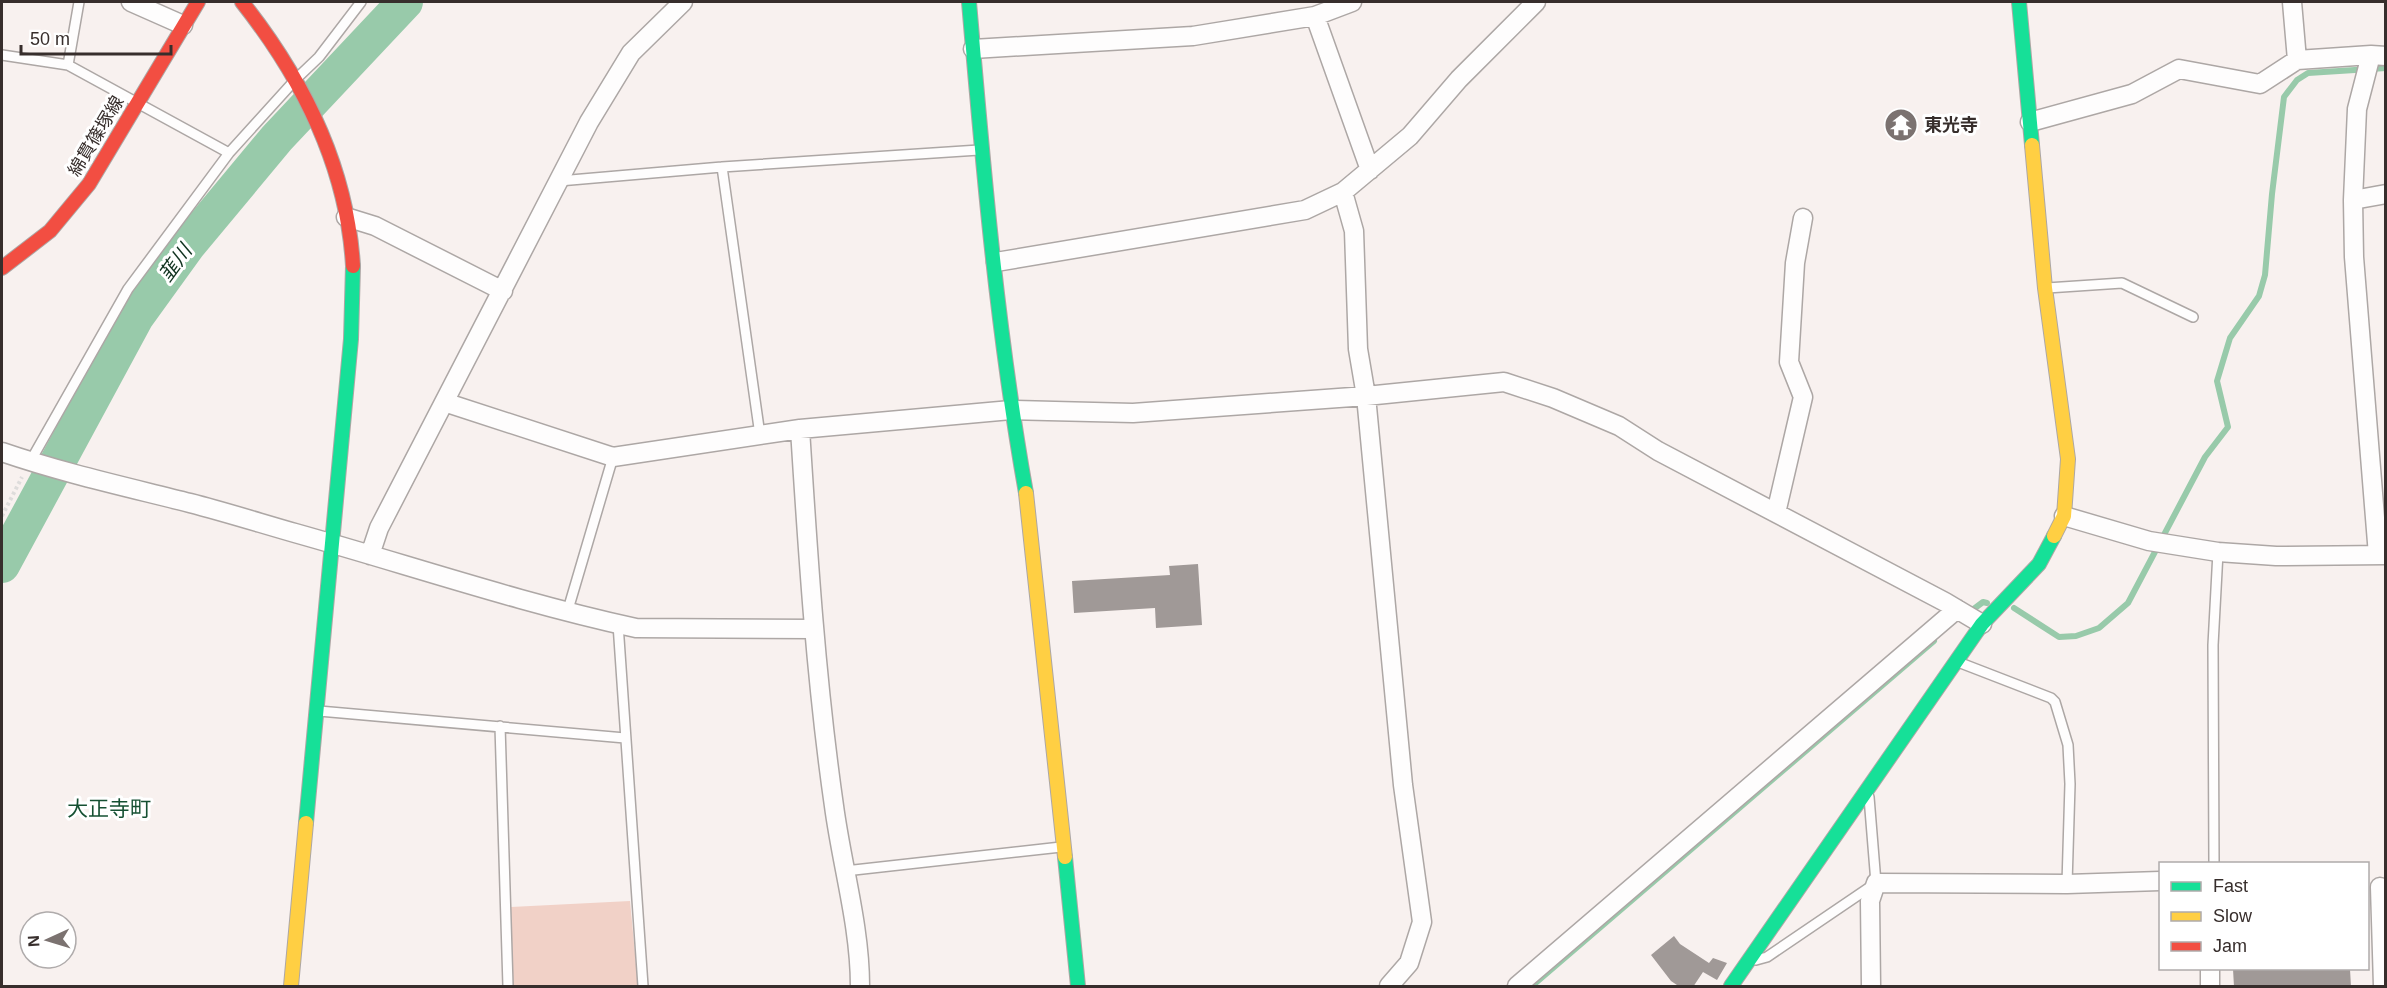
<svg xmlns="http://www.w3.org/2000/svg" width="2387" height="988" viewBox="0 0 2387 988" font-family="Arial,'Noto Sans JP',sans-serif">
<style>
.green{fill:#f1d1c7}
.lines{fill:none;stroke-linecap:round;stroke-linejoin:round}
.stream{stroke:#98caaa;stroke-width:6}
.river{stroke:#98caaa;stroke-width:36}
.building{fill:#a09997}
.lane-casing{stroke:#ada7a5;stroke-width:12}
.street-casing{stroke:#ada7a5;stroke-width:21}
.fast-casing{stroke:#ada7a5;stroke-width:16}
.slow-casing{stroke:#ada7a5;stroke-width:16}
.jam-casing{stroke:#ada7a5;stroke-width:16}
.path{stroke:#dedcdb;stroke-width:4;stroke-dasharray:3 3;stroke-linecap:butt}
.lane{stroke:#fefdfd;stroke-width:9}
.street{stroke:#fefdfd;stroke-width:18}
.fast{stroke:#16e098;stroke-width:14}
.slow{stroke:#ffcf43;stroke-width:14}
.jam{stroke:#f24e42;stroke-width:14}
.labels{text-anchor:middle;stroke-width:6;stroke-linejoin:round;paint-order:stroke}
.poi-label{font-size:18px;font-weight:bold;fill:#372e2c;stroke:#fff;text-anchor:start}
.street-label{font-size:18px;fill:#372e2c;stroke:#fff}
.water-label{font-size:20px;font-style:italic;fill:#0f311e;stroke:#fff}
.quarter-label{font-size:21px;fill:#155032;stroke:#fff}
</style>
<rect width="100%" height="100%" fill="#f8f1ef"/>
<path class="green" d="M630,901L638,986H512L511,907Z"/>
<g class="lines">
<path class="stream" d="M2014,608L2059,637L2076,636L2099,628L2128,603L2205,457L2228,427L2217,381L2230,338L2259,296L2265,275L2272,194L2284,97L2297,80L2308,73L2386,68
M1971,611L1983,602L1987,603
M1532,986L1934,641"/>
<path class="river" d="M2,565L136,317L188,245L277,138L405,2"/>
</g>
<path class="building" d="M1198,564L1202,625L1156,628L1155,608L1074,613L1072,581L1170,575L1169,566Z
M1674,936L1680,944L1709,963L1713,958L1727,963L1717,980L1703,972L1693,987H1680L1671,981L1651,955Z
M2233,969H2350L2351,987H2234Z"/>
<g class="lines">
<defs>
<path id="lane" d="M2,55L68,65L229,153
M68,65L79,2
M722,167L760,435
M559,181L722,167L979,150
M2047,288L2122,283L2193,317
M30,462L128,289L229,153L296,79L319,57L361,2
M567,613L613,457
M618,624L643,986
M1958,662L2051,698L2055,702L2068,745L2070,784L2067,884
M319,711L625,738
M500,726L508,986
M2214,864L2213,645L2218,552
M845,871L1061,847
M1756,960L1767,957L1876,883L1869,797"/>
<path id="street" d="M131,2L183,25
M2292,2L2297,60
M1315,16L1370,170
M973,49L1193,36L1315,16L1352,2
M2371,55L2357,109L2353,200L2354,257L2378,555
M2030,122L2132,94L2179,69L2260,84L2297,60L2371,55L2386,56
M1343,192L1354,231L1358,349L1366,396L1403,785L1422,922L1409,963L1389,986
M2353,200L2386,194
M346,217L375,226L503,291
M996,262L1305,210L1343,192L1410,136L1459,79L1536,2
M444,402L613,457L800,429L1011,410L1133,413L1366,396L1504,382L1553,398L1619,426L1658,451L1945,602L1982,624
M800,429C808,555 816,681 834,806C842,866 860,926 860,986
M2,452C63,473 127,487 190,503C225,512 260,523 295,533C409,565 521,603 636,628L813,629
M1776,513L1803,397L1789,362L1795,263L1803,218
M2064,516L2149,541L2218,552L2276,556L2386,555
M370,555L379,528L589,122L631,53L683,2
M2380,887L2383,986
M2210,968V986
M1517,986L1957,609
M1871,986L1870,901L1876,883L2067,884L2160,881"/>
<path id="fast" d="M969,2C983,166 997,331 1026,493
M2019,2L2032,145
M306,823L351,339L353,266
M1065,857L1078,986
M1731,986L1982,624L2039,564L2054,536"/>
<path id="slow" d="M2032,145L2045,288L2068,459L2064,516L2054,536
M1026,493L1065,857
M291,986L306,823"/>
<path id="jam" d="M242,2C303,79 347,166 353,266
M2,268L50,231L89,184L198,2"/>
</defs>
<use href="#lane" class="lane-casing"/>
<use href="#street" class="street-casing"/>
<use href="#fast" class="fast-casing"/>
<use href="#slow" class="slow-casing"/>
<use href="#jam" class="jam-casing"/>
<path class="path" d="M2,516L22,477"/>
<use href="#lane" class="lane"/>
<use href="#street" class="street"/>
<use href="#fast" class="fast"/>
<use href="#slow" class="slow"/>
<use href="#jam" class="jam"/>
</g>
<defs>
<symbol id="temple-disc" viewBox="-11 -11 22 22"><circle r="9.5" fill="#7b7270" stroke="#fff"/><path d="M0-6L5-2H3V0L6.5 2.5H4V6H1.5V3h-3V6H-4V2.5H-6.5L-3 0V-2H-5Z" fill="#fff"/></symbol>
</defs>
<g fill-rule="evenodd">
<use href="#temple-disc" x="1882" y="106" width="38" height="38"/>
</g>
<g class="labels">
<g class="poi-label">
<text x="1924" y="131">東光寺</text>
</g>
<g class="street-label">
<text transform="translate(96 136) rotate(-59)" y="6">綿貫篠塚線</text>
</g>
<g class="water-label">
<text transform="translate(175 263) rotate(-54)" y="7">韮川</text>
</g>
<g class="quarter-label">
<text x="109" y="816">大正寺町</text>
</g>
</g>
<rect width="2387" height="988" fill="none" stroke="#372e2c" stroke-width="6"/>
<rect x="2159" y="862" width="210" height="108" fill="#ffffff" stroke="#afabab" stroke-width="1.5"/>
<rect x="2171" y="882" width="30" height="9" fill="#16e098" stroke="#afabab" stroke-width="1.5"/>
<text x="2213" y="892" font-size="18" fill="#372e2c">Fast</text>
<rect x="2171" y="912" width="30" height="9" fill="#ffcf43" stroke="#afabab" stroke-width="1.5"/>
<text x="2213" y="922" font-size="18" fill="#372e2c">Slow</text>
<rect x="2171" y="942" width="30" height="9" fill="#f24e42" stroke="#afabab" stroke-width="1.5"/>
<text x="2213" y="952" font-size="18" fill="#372e2c">Jam</text>
<g transform="translate(48 940) rotate(266)"><circle r="28" fill="#ffffff" stroke="#afabab" stroke-width="1.5"/>
<path d="M0-4.5L10 22L0 15L-10 22Z" fill="#7b7270"/>
<text y="-9" font-size="16" font-weight="bold" text-anchor="middle" fill="#372e2c">N</text>
</g>
<path d="M21 45v9h150v-9" fill="none" stroke="#372e2c" stroke-width="3"/>
<text x="30" y="45" font-size="18" fill="#372e2c" stroke="#ffffff" stroke-width="4.5" paint-order="stroke">50 m</text>
</svg>
